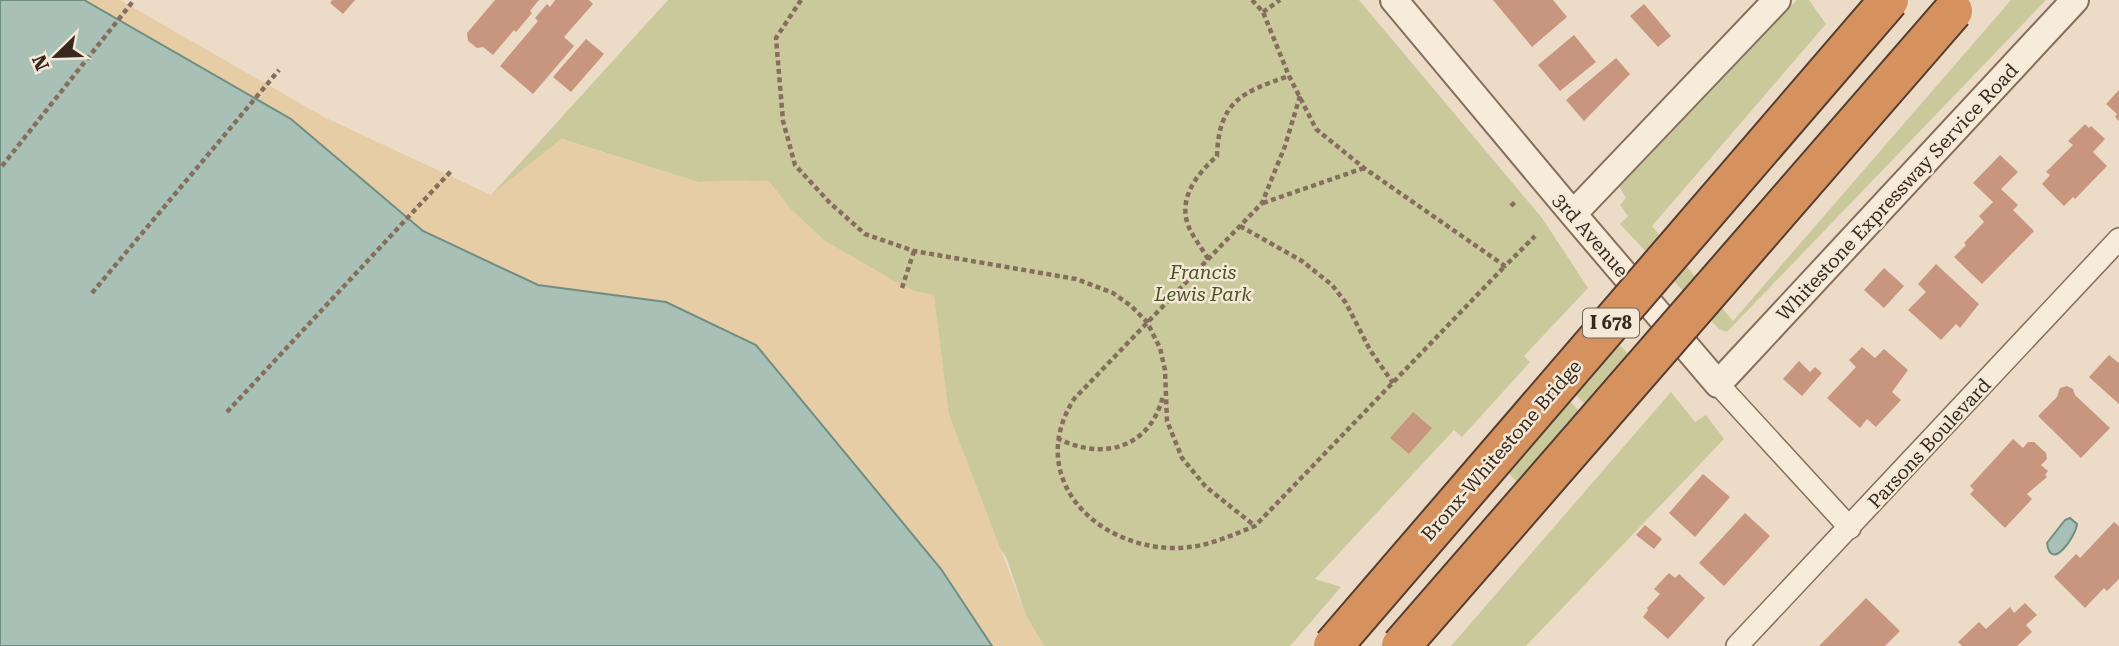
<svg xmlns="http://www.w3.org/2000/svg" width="2119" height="646" viewBox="0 0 2119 646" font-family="'Roboto Serif',serif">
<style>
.green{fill:#cac99b}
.sand{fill:#e6cda6}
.water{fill:#a8c0b6;stroke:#6f8e83;stroke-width:2}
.building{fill:#c8957f}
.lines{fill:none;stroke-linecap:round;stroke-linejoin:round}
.minor-casing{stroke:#866e5d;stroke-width:24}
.tertiary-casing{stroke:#866e5d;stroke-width:30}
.path{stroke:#866e5d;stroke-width:4.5;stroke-dasharray:5 3.5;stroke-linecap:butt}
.minor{stroke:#f7ebda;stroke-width:21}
.tertiary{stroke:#f7ebda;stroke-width:26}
.motorway-bridge-casing{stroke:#553d31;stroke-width:42;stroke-linecap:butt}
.motorway-bridge{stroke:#d5925e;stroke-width:38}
.labels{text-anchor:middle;stroke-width:5;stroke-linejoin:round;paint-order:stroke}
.shield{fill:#f4e8d6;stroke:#706257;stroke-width:2}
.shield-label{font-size:18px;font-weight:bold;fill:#382920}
.street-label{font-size:19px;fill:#382920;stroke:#f4e8d6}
.park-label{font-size:19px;font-style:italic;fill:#4d5328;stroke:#f4e8d6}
</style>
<rect width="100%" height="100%" fill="#ecdcc7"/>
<path class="green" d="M668,0H1359L1542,218L1588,288L1524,356L1530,362L1462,437L1454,430L1315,579L1341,587L1290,646H1044L1026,616L1007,559L961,488L748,181L698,182L562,139L491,195Z
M1797,0H1809L1826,24L1652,226L1733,321L2011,0H2046L1727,332L1719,329L1620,224L1628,216L1620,205L1626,198L1619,186Z
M1595,317L1644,372L1605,425L1549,367Z
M1546,373L1597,432L1534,502L1486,447Z
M1671,392L1695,422L1706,415L1724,439L1526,646H1451Z"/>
<path class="sand" d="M84,0H120L324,117L491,195L561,139L698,182L769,181L791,209L824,240L891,279L915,291L934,295L949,414L1026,616L1044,646H992L941,569L756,345L666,302L538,285L423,231L291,119Z"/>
<path class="water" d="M0,0H84L291,119L423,231L538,285L666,302L756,345L941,569L992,646H0Z
M2070,518L2077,524C2076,536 2051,573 2047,543L2065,520Z"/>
<path class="building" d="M332,0H355L343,14L330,3Z
M495,0H539L530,11L532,13L516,32L514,30L493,55L483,47L477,48L468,41L467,33Z
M555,0H589L593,4L564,37L574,46L533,94L500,66L538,21L535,18L547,4L550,7Z
M1493,0H1553L1567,17L1532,47Z
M1644,4L1671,36L1658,47L1630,16Z
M1574,35L1596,62L1560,91L1538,65Z
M586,39L604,54L571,92L553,77Z
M1616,58L1630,74L1584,121L1566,100Z
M2119,90V121L2115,117L2117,114L2106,104Z
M2085,124L2089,128L2091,126L2105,139L2093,152L2107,166L2075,199L2073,197L2064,206L2042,184L2050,175L2046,172L2073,145L2068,141Z
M2000,155L2018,172L2001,189L2018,205L2013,210L2034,231L1982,284L1954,257L1966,245L1964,243L1984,222L1979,216L1993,202L1973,183Z
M1936,264L1979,304L1960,328L1956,324L1941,340L1908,310L1926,292L1918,284Z
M1884,268L1904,286L1884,308L1864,290Z
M1862,347L1875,358L1884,349L1908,370L1892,392L1901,400L1876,427L1867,419L1860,428L1827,398L1856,367L1849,360Z
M2109,355L2119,363V404L2089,377Z
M1799,361L1810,372L1815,367L1822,373L1802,396L1783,379Z
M2067,386L2073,389L2075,395L2110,428L2081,458L2038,416L2057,397L2060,388Z
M1413,412L1432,428L1409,454L1390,438Z
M2013,439L2023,448L2028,442H2034L2046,453L2047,459L2041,465L2048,471L2045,475L2047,477L2027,494L2032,499L2005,528L1970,494L1974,490L1970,486Z
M1703,474L1730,497L1695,537L1669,513Z
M1745,513L1770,536L1724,586L1699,563Z
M2114,522L2119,526V579L2107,591L2104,588L2085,608L2054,577L2076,554L2080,558Z
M1645,525L1662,539L1654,549L1636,535Z
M1669,573L1675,578L1679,574L1705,598L1668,639L1643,617L1648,610L1647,608L1660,594L1654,589Z
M1866,598L1900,631L1885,646H1819Z
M2025,603L2037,615L2026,625L2032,632L2017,646H1962L1958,642L1979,622L1986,629L2010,607L2014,613Z"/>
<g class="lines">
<defs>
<path id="minor" d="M1718,384L1850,528
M1737,646L2119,239"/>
<path id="tertiary" d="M1394,0L1573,214L1718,384L2075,0
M1573,214L1777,0"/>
</defs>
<use href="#minor" class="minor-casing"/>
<use href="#tertiary" class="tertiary-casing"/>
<path class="path" d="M801,0L776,38L783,121L795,165L830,203L865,234L914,251L1076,279L1113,293L1131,306L1147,322L1160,348L1165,370L1167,421L1182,458L1206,487L1255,526
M1252,0L1263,12L1289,76L1316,129L1364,168L1505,266L1535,236
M1263,12L1280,0
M1300,96L1285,146L1262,203L1074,399C1026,475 1092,546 1172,548C1202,549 1228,537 1255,526L1505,266
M2,166L134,0
M1263,203L1364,168
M1511,206L1517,200
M1240,226L1302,261L1332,285L1346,303L1370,350L1393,383
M1208,259C1202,248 1192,236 1188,225C1178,197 1198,173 1217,156C1219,101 1242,92 1289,76
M902,288L914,251
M92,293L279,70
M227,412L452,170
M1057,438C1102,461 1150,449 1163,396"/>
<use href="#minor" class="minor"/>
<use href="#tertiary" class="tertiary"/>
<defs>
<path id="motorway-bridge" d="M1333,646L1889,0
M1401,646L1953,11"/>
</defs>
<use href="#motorway-bridge" class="motorway-bridge-casing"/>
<use href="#motorway-bridge" class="motorway-bridge"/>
</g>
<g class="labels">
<rect class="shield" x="1583" y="308.5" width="56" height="29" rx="5"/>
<g class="shield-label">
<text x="1611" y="329">I 678</text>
</g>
<g class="street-label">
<text transform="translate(1897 192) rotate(-47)" y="7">Whitestone Expressway Service Road</text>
<text transform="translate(1591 235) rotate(49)" y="7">3rd Avenue</text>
<text transform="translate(1929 443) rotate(-47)" y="7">Parsons Boulevard</text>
<text transform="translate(1501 450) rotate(-49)" y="7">Bronx-Whitestone Bridge</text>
</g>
<g class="park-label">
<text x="1203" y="279">Francis<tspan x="1203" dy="22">Lewis Park</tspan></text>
</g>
</g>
<g transform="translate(56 56) rotate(247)" stroke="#f4e8d6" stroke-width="5" paint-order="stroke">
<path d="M0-5L12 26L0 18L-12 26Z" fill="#382920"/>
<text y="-10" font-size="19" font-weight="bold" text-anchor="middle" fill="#382920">N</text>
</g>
</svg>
